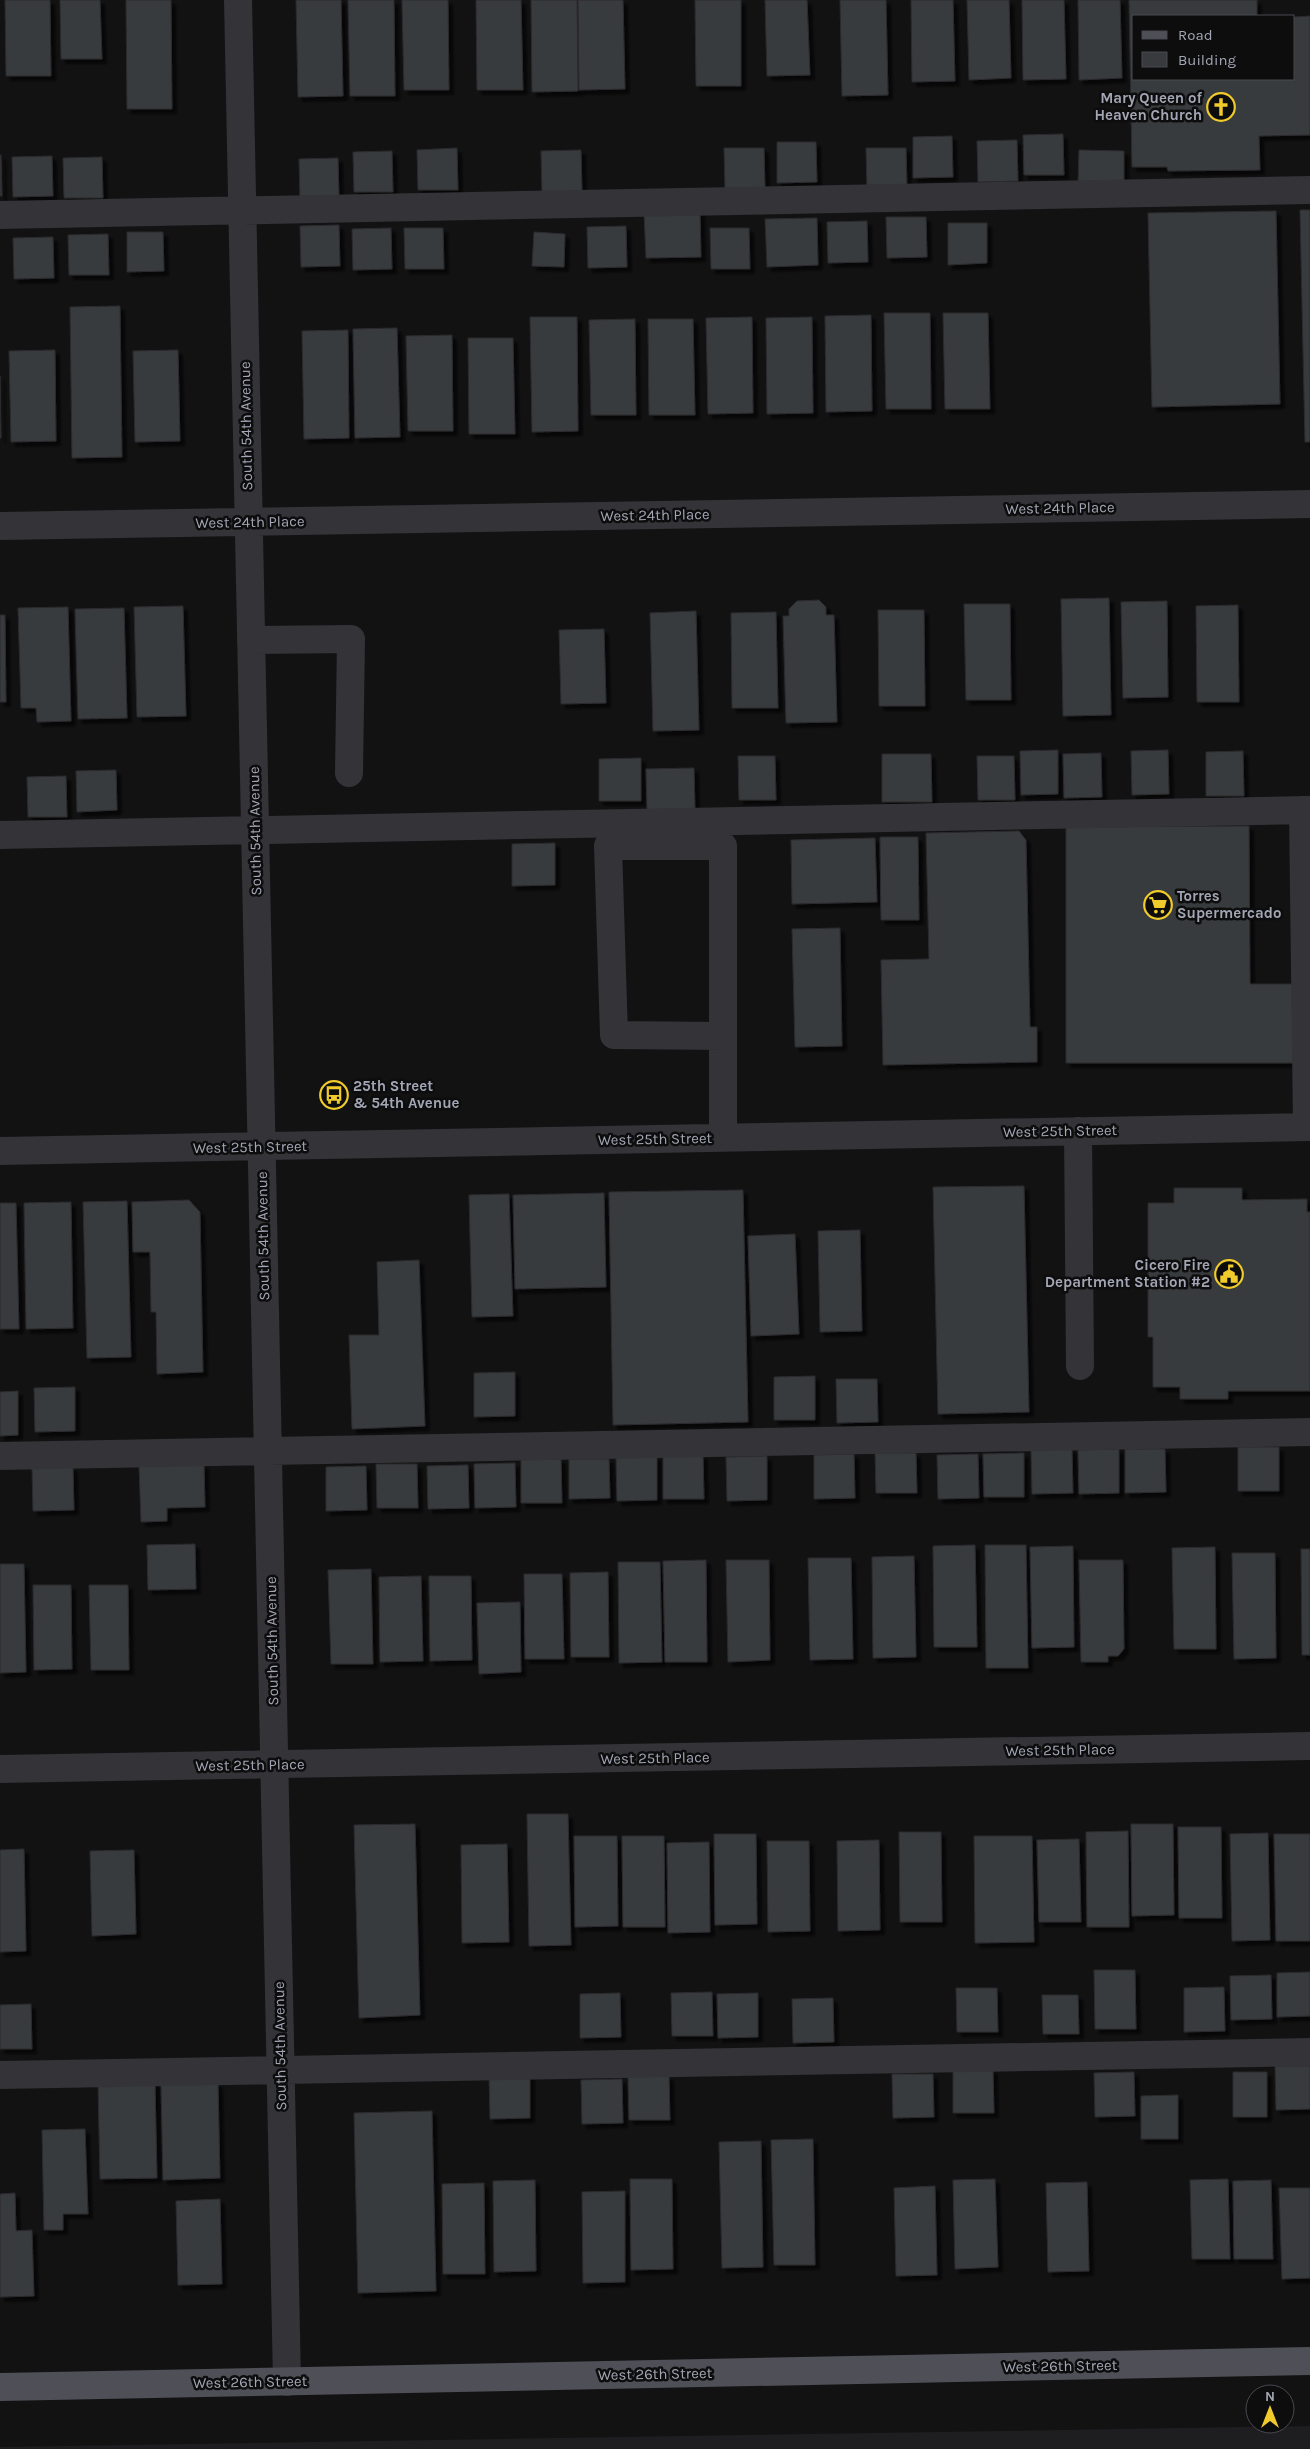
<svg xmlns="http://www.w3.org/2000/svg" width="1310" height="2449" viewBox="0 0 1310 2449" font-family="Karla,sans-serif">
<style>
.built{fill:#1e1e20}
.building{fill:#393a3e;stroke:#2c2c2f;filter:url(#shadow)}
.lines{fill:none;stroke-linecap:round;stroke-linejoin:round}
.minor{stroke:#333338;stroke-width:28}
.major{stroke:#4f4f57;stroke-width:28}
.labels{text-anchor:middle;stroke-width:5;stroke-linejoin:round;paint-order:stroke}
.poi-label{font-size:15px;font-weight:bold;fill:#a3a6b4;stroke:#0d0d0e;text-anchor:end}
.street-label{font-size:15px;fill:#a3a6b4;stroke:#0d0d0e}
</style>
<defs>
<filter id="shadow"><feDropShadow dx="4.5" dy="4.5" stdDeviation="1" flood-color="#0009"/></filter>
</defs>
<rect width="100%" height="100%" fill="#121213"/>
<path class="built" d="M1310,2426V2449H0V2447Z"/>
<path class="building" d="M5,0H50L51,76H6Z
M60,0H100L102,59H61Z
M126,0H171L172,109H127Z
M296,0H341L343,96L298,97Z
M348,0H394L395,96H350Z
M402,0H448L449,90H404Z
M476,0H521L523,90H477Z
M531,0H577L578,91L532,92Z
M578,0H623L625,89L579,90Z
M695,0H741V86H696Z
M765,0H807L810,75L767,76Z
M840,0H886L888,95L842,96Z
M911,0H953L955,81L912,82Z
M967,0H1009L1011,78L969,80Z
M1022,0H1064L1066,79L1023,80Z
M1078,0H1120L1122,78L1079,80Z
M1129,0H1257V16H1134V79H1294V17L1310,16V135L1259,136L1260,170L1168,171L1167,167H1132Z
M1063,134L1064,175H1024L1023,135Z
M952,136L953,177L913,178V137Z
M1017,140L1018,181L978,182L977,141Z
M777,142H816L817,182L777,183Z
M457,148L458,190H418L417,150Z
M724,148H764L765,188L725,189Z
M866,148H906L907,188L867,189Z
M581,150L582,191L542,192L541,151Z
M1079,150L1124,151V186L1078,185Z
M392,151L393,192H354L353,152Z
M0,155H1L2,196H0Z
M52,156L53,196L13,197L12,157Z
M102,157L103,198H64L63,158Z
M338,158L339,198L300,199L299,159Z
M1300,210H1310V442H1305Z
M700,211L701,257L646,258L644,213Z
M1276,211L1280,404L1152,407L1148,213Z
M886,217H926L927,257L887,258Z
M817,218L818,265L767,267L765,219Z
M867,221L868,262L828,263L827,222Z
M948,223H987V263L948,265Z
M339,225L340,266L301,267L300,226Z
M626,226L627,267L588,268L587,227Z
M391,228L392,269L353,270L352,229Z
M404,228H443L444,269H405Z
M710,228H749L750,269H711Z
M127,232H163L164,271L127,272Z
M534,232L565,234L564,267L532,266Z
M108,234L109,275H69L68,235Z
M53,237L54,278L14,279L13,238Z
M120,306L122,457L72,458L70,307Z
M884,313H930L931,409H886Z
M943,313H988L990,409H945Z
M871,315L872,411L826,412L825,316Z
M530,317H577L578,431L532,432Z
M752,317L753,413L708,414L706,318Z
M812,317L813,413L767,414L766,318Z
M635,319L636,415H591L589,320Z
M648,319H693L695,415H649Z
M397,328L400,437L355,438L353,329Z
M348,330L349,438L304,439L302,331Z
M452,335L453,431H408L406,336Z
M468,338H513L515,434H469Z
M55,350L56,441L11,442L9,351Z
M178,350L180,441L135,442L133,351Z
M0,376L1,438H0Z
M1109,598L1111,715L1063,716L1061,599Z
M819,600L826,607V615H834L837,722L786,723L783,616H789V609L797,601Z
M1167,601L1168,697L1123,698L1121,602Z
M964,604H1010L1011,700H966Z
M1238,605L1239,702H1197L1196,606Z
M183,606L186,716L137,717L134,607Z
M68,607L71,721L37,722L36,708H21L18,608Z
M124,608L127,718L78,719L75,609Z
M878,610H924L925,706H879Z
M696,611L699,730L653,731L650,613Z
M776,612L778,708H732L731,613Z
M0,615H5L6,702H0Z
M604,629L606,703L561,704L559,630Z
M1058,750V794L1021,795L1020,751Z
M1168,750L1169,794L1132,795L1131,751Z
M1243,751L1244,796H1206V752Z
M1101,753L1102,797L1064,798L1063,754Z
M882,754H931L932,802H882Z
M738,756H775L776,800H739Z
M977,756H1014L1015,800H978Z
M641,758V801H599V759Z
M694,768L695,810H647L646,769Z
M116,770L117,810L77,812L76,771Z
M66,776L67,817H28L27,777Z
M1249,826L1250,984H1297V1063H1066V827Z
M1019,831L1026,840L1030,1027H1037V1062L883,1065L881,960L929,959L926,833Z
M880,837H918L919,920H881Z
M875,838L877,902L792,904L791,840Z
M555,843V885L512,886V844Z
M840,928L842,1046L795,1047L792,929Z
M1024,1186L1029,1412L938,1414L933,1187Z
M1174,1188H1242V1200L1307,1199V1212H1310V1391H1228V1399H1180V1387H1153V1337H1148V1203H1174Z
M743,1190L748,1422L613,1425L609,1192Z
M604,1193L606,1287L515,1289L513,1195Z
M509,1194L513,1316L472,1317L469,1195Z
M189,1200L200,1212L203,1372L157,1374L156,1312H151L150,1252H133L132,1202Z
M127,1201L131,1357L87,1358L83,1202Z
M71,1202L73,1328L26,1329L24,1203Z
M0,1203H16L19,1329H0Z
M860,1230L862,1331L820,1332L818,1231Z
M795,1234L799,1334L751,1336L748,1236Z
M419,1260L425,1426L352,1429L349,1335H379L377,1262Z
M515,1372V1416L474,1417V1373Z
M815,1376V1420H774V1377Z
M836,1379H877L878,1422L837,1423Z
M75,1387V1431L35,1432L34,1388Z
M18,1391V1435L0,1436V1392Z
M1238,1447H1279V1491H1238Z
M1072,1449L1073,1493L1032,1494L1031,1450Z
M1119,1449V1493L1079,1494L1078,1450Z
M1125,1449H1165L1166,1492L1125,1493Z
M875,1453H916L917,1493H876Z
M1024,1453V1497H984L983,1454Z
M854,1454L855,1498L814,1499V1455Z
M978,1454L979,1498L938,1499L937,1455Z
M703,1455L704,1499H663V1456Z
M657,1456V1500L617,1501L616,1457Z
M767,1456V1500L727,1501L726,1457Z
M561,1459L562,1503H521V1460Z
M569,1459H609L610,1498L569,1499Z
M515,1463L516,1507L475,1508L474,1464Z
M204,1464L205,1507L167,1508V1521L141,1522L139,1466Z
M376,1464H417L418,1508H377Z
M468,1465L469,1508L428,1509L427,1466Z
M366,1466L367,1510L326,1511V1467Z
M32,1467H73L74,1510L33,1511Z
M195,1544L196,1589L148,1590L147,1545Z
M975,1545L977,1647H934L933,1546Z
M985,1545H1026L1028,1668H986Z
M1073,1546L1074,1647L1032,1648L1030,1547Z
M1215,1547L1216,1649H1174L1172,1548Z
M1301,1549H1310V1655H1302Z
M1232,1553H1275L1276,1658L1234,1659Z
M914,1556L916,1657L873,1658L872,1557Z
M808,1558H851L853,1659L810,1660Z
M706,1560L707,1662H665L663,1561Z
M726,1560H769L770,1660L728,1662Z
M1079,1560H1123L1124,1649L1118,1656H1108V1662H1081Z
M618,1562H660L662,1662L619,1663Z
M0,1564H24L26,1672L0,1673Z
M371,1569L373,1664H331L328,1570Z
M608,1572L609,1657H571L570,1573Z
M524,1574H562L564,1659H525Z
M421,1576L423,1661L380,1662L379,1577Z
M429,1576H471L472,1660L430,1661Z
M33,1585H71L72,1669L34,1670Z
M89,1585H128L129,1670H91Z
M520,1602L521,1672L479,1674L477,1603Z
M527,1814H568L571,1945L529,1946Z
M415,1824L420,2015L359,2018L354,1825Z
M1131,1824H1173L1174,1915L1132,1916Z
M1178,1827H1221L1222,1918H1179Z
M1128,1831L1129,1927H1087L1086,1832Z
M899,1832H941L942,1922H900Z
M1268,1833L1270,1940L1232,1941L1230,1834Z
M714,1834H756L757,1924L715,1925Z
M1274,1834H1310V1941H1276Z
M574,1836H617L618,1926L575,1927Z
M622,1836H664L665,1927H623Z
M974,1836H1032L1034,1942L975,1943Z
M1079,1839L1081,1922H1039L1037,1840Z
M879,1840L880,1930L838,1931L837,1841Z
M767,1841H809L810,1931L768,1932Z
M709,1842L710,1932L668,1933L667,1843Z
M507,1844L509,1942L462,1943L461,1845Z
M24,1849L26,1951L0,1952V1850Z
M134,1850L136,1934L92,1936L90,1851Z
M1094,1970H1135L1136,2029H1095Z
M1310,1972V2016L1277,2017V1973Z
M1271,1975L1272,2019L1231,2020L1230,1976Z
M1224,1987L1225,2031L1184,2032V1988Z
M956,1988H997L998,2032H957Z
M712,1992L713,2036H672L671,1993Z
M620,1993L621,2037L580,2038V1994Z
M758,1993V2037L718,2038L717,1994Z
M1042,1995H1078L1079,2034H1043Z
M833,1998L834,2042L793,2043L792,1999Z
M31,2004L32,2049H0V2005Z
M1275,2066H1310V2109L1276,2110Z
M993,2069L994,2113H953V2070Z
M1134,2072L1135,2116L1095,2117L1094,2073Z
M1233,2072H1267V2117H1233Z
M530,2074V2118L490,2119L489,2075Z
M892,2074H933L934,2117L893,2118Z
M628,2076H669L670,2120H629Z
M622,2079L623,2123L582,2124L581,2080Z
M155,2082L157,2178L100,2179L98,2084Z
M218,2083L220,2178L163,2180L161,2084Z
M1178,2095V2139H1141V2096Z
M432,2111L436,2291L358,2293L354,2113Z
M85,2129L88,2214H63V2230H44L42,2130Z
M813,2139L815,2265H774L771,2140Z
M761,2141L763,2267L722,2268L719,2142Z
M630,2179H672L673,2269L631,2270Z
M995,2179L998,2267L955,2269L953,2180Z
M1228,2179L1230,2259H1192L1190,2180Z
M535,2180L536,2271L494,2272L493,2181Z
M1271,2180L1273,2259H1234L1233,2181Z
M1087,2182L1089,2271L1048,2272L1046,2183Z
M484,2183L485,2274H443L442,2184Z
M935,2186L937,2275L896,2276L894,2188Z
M1279,2188H1310V2278L1282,2279Z
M625,2191V2282L583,2283L582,2192Z
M15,2193L16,2231L32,2230L34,2296L0,2297V2194Z
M220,2199L222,2284L178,2285L176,2201Z"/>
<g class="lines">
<path class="minor" d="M238,0L287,2382
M0,215L1310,190
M0,526L1310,504
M251,640L351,639L349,773
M1303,810L1307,1127
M0,835L1310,810
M723,1036L614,1035L608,846H723V1137
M1078,1131L1080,1366
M0,1151L1310,1127
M0,1456L1310,1432
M0,1769L1310,1746
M0,2075L1310,2052"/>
<path class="major" d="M0,2387L1310,2361"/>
</g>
<defs>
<symbol id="church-ring" viewBox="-11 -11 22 22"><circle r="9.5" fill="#0d0d0e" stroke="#f1cb2b" stroke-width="1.5"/><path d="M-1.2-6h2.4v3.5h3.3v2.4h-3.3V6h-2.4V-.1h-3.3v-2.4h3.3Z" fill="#f1cb2b"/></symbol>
<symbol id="supermarket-ring" viewBox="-11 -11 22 22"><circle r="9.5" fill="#0d0d0e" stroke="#f1cb2b" stroke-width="1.5"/><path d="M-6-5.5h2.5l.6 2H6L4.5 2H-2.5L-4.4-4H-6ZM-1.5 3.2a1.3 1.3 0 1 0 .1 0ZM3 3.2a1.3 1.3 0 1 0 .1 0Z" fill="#f1cb2b"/></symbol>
<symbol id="bus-ring" viewBox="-11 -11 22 22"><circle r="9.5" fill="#0d0d0e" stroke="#f1cb2b" stroke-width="1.5"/><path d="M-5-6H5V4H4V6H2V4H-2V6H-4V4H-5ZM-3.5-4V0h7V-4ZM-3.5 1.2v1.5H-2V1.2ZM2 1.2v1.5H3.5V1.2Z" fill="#f1cb2b"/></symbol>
<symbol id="civic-ring" viewBox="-11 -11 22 22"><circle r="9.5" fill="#0d0d0e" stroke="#f1cb2b" stroke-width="1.5"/><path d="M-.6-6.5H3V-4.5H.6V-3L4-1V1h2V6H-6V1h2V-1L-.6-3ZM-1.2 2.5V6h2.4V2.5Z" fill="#f1cb2b"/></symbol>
</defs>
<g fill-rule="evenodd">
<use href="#church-ring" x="1205" y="91" width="32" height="32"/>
<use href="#supermarket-ring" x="1142" y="889" width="32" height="32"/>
<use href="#bus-ring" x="318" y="1079" width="32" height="32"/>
<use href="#civic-ring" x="1213" y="1258" width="32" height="32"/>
</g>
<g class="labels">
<g class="poi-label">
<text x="1202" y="103">Mary Queen of<tspan x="1202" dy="17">Heaven Church</tspan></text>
<text x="1177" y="901" text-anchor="start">Torres<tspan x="1177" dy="17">Supermercado</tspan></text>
<text x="353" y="1091" text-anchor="start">25th Street<tspan x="353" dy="17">&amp; 54th Avenue</tspan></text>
<text x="1210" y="1270">Cicero Fire<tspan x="1210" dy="17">Department Station #2</tspan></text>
</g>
<g class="street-label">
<text transform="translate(246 426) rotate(-91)" y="5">South 54th Avenue</text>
<text transform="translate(1060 508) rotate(-1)" y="5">West 24th Place</text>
<text transform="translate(655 515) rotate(-1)" y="5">West 24th Place</text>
<text transform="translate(250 522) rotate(-1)" y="5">West 24th Place</text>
<text transform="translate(255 831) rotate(-91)" y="5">South 54th Avenue</text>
<text transform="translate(1060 1131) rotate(-1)" y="5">West 25th Street</text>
<text transform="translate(655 1139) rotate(-1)" y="5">West 25th Street</text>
<text transform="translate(250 1147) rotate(-1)" y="5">West 25th Street</text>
<text transform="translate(263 1236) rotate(-91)" y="5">South 54th Avenue</text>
<text transform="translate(272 1641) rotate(-91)" y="5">South 54th Avenue</text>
<text transform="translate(1060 1750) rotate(-1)" y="5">West 25th Place</text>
<text transform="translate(655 1758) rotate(-1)" y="5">West 25th Place</text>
<text transform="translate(250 1765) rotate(-1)" y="5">West 25th Place</text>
<text transform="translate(280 2046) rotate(-91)" y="5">South 54th Avenue</text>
<text transform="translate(1060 2366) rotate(-1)" y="5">West 26th Street</text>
<text transform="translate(655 2374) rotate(-1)" y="5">West 26th Street</text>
<text transform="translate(250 2382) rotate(-1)" y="5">West 26th Street</text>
</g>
</g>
<rect x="1132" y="15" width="162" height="65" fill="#0d0d0e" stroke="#494a50"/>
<rect x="1142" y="31" width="25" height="8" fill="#4f4f57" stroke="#494a50"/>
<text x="1178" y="40" font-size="15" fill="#a3a6b4">Road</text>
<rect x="1142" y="52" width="25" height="15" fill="#393a3e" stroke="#494a50"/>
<text x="1178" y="65" font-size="15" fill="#a3a6b4">Building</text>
<g transform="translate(1270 2409)"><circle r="24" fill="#0d0d0e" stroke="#494a50"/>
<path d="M0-4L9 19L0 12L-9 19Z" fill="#f1cb2b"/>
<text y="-8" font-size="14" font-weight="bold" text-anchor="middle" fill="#a3a6b4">N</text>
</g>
</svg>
